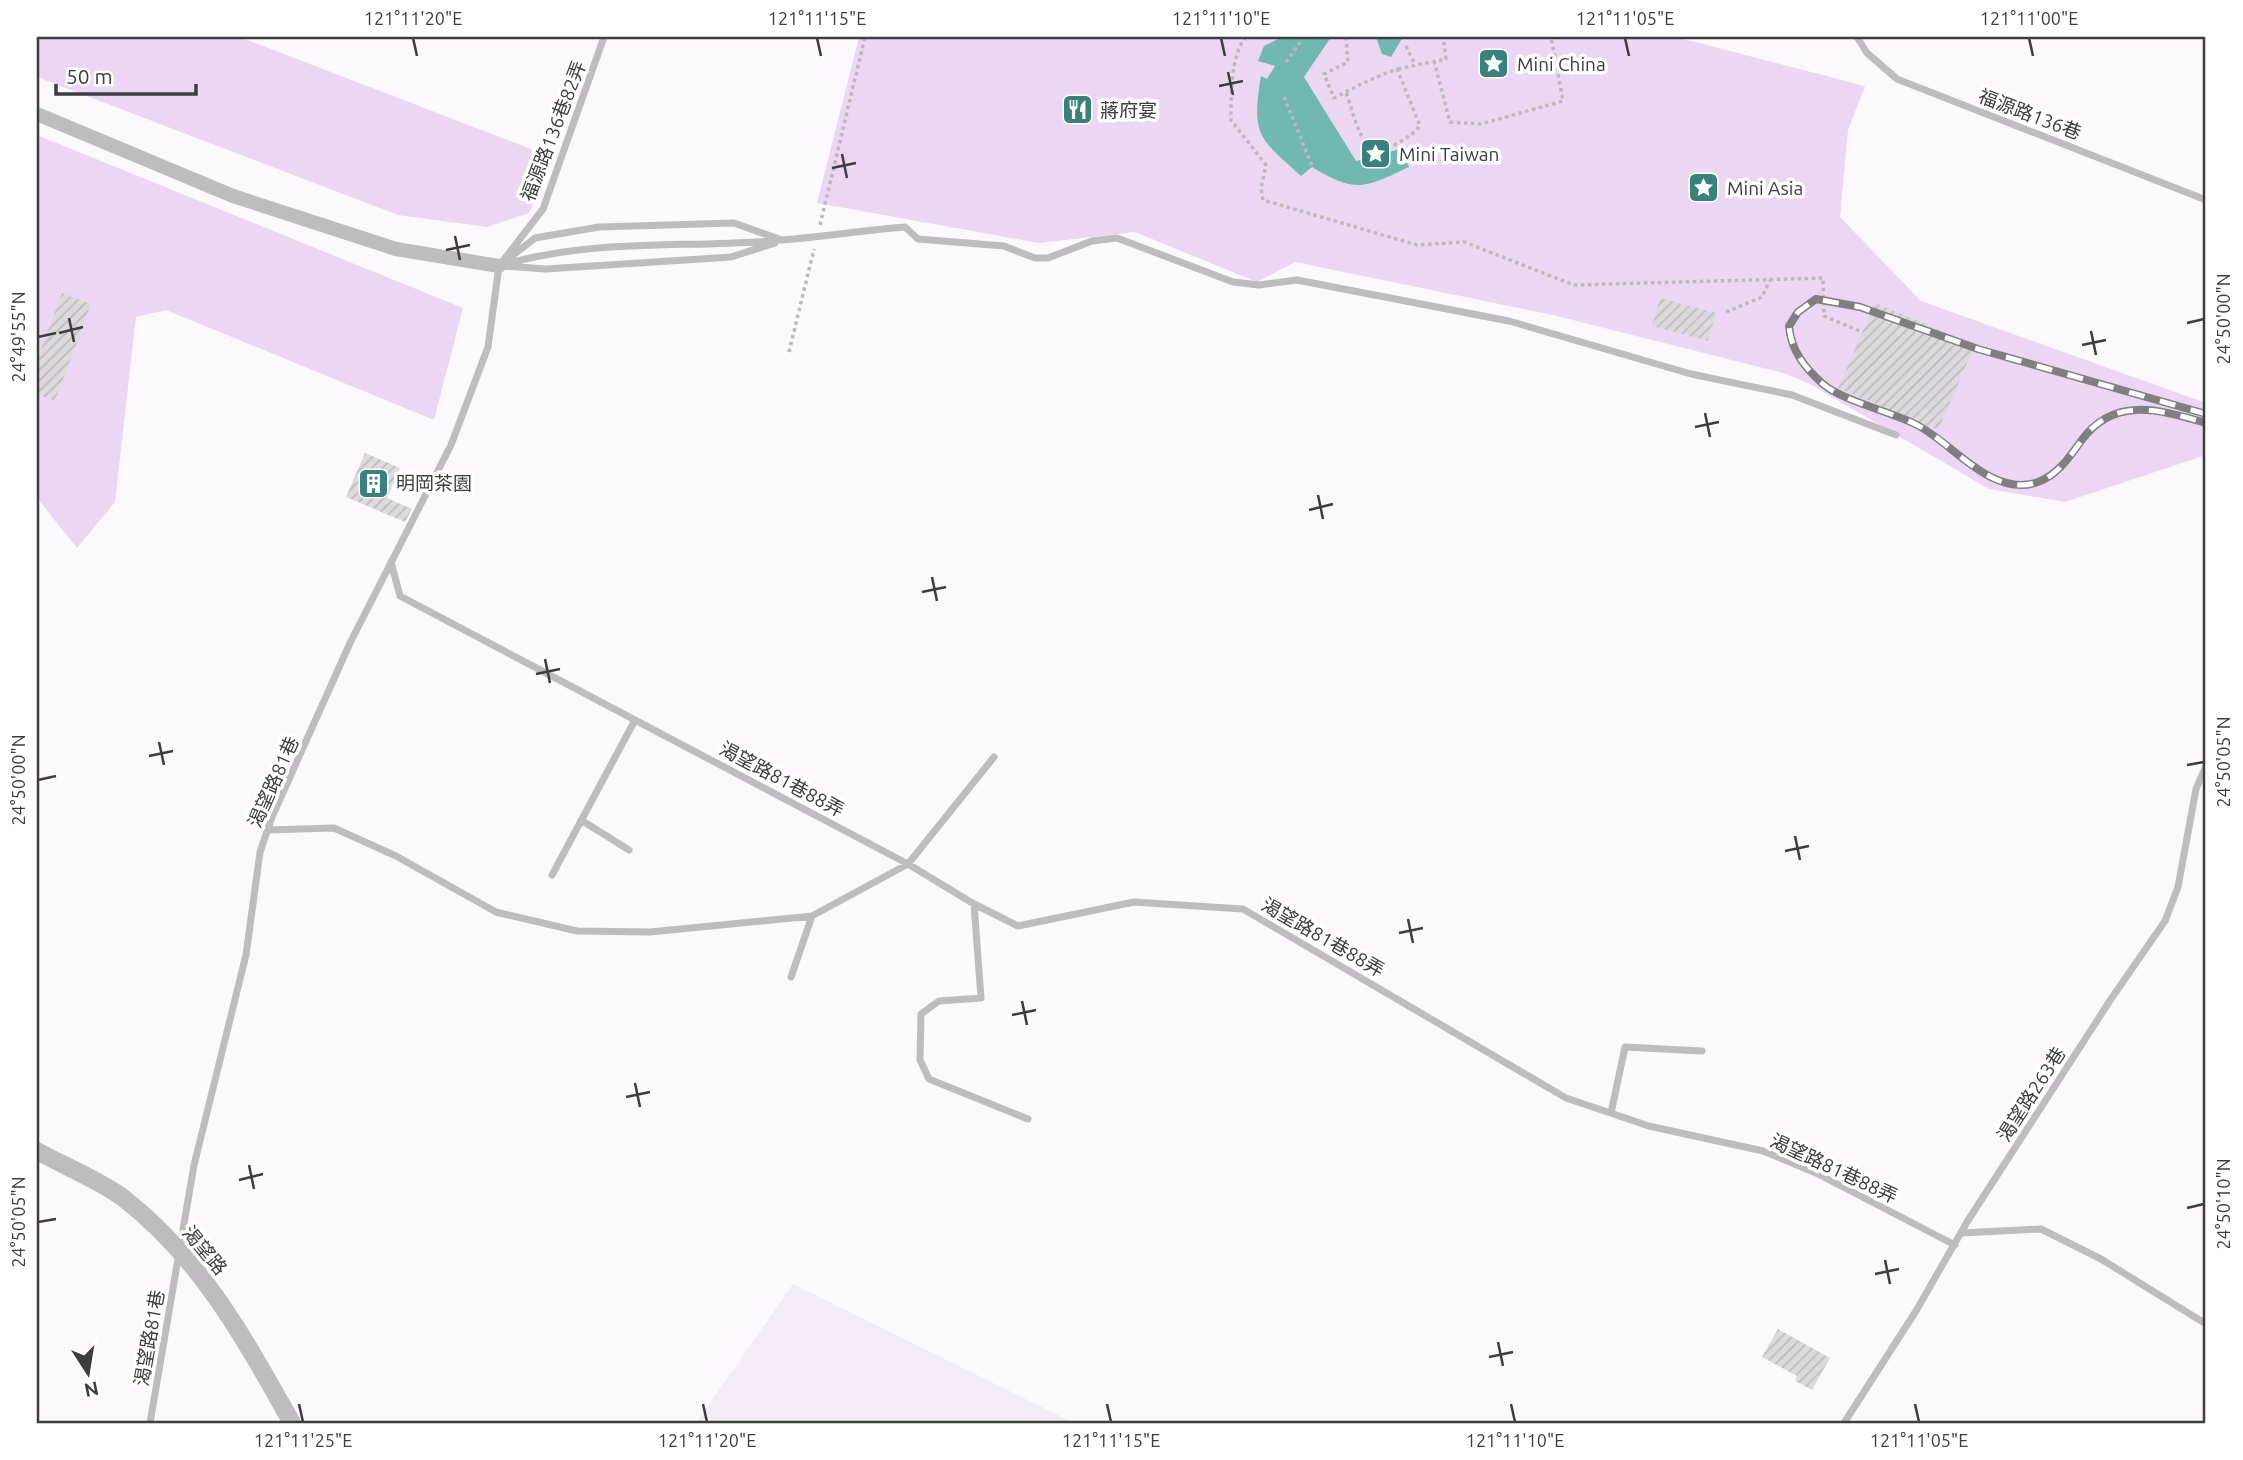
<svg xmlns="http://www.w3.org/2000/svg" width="2243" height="1460" viewBox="0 0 2243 1460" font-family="Ubuntu,'Noto Sans TC',sans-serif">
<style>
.built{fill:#f3ebf6}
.park{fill:#ebd6f4}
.water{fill:#71b8b2}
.building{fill:url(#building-hatch)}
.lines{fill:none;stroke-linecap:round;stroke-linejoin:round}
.path{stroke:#bcb9bd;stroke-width:3.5;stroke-dasharray:3.5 3.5;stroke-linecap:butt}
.service{stroke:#bebcbf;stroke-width:7}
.minor{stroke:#bebcbf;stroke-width:14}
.tertiary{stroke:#bebcbf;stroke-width:18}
.rail-casing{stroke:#807e81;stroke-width:8}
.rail{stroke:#fff;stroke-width:5;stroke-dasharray:16;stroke-linecap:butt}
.ticks{fill:none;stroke:#3d3c3e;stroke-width:2.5}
.labels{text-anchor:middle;stroke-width:7;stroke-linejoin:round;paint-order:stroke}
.poi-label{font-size:19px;fill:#3d3c3e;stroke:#fff;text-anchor:start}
.street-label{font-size:19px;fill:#3d3c3e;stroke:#fff}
.neatline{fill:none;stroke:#3d3c3e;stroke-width:2.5}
.ticks-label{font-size:18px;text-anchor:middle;fill:#3d3c3e}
</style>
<defs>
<pattern id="building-hatch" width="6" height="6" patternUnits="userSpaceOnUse" patternTransform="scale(1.75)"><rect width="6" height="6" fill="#ddd9df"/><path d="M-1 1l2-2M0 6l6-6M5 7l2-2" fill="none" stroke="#bfbbc0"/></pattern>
</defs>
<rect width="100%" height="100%" fill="#fcf8fd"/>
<path class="built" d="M793,1284L1074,1423H696Z"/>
<path class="park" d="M37,37H240L554,158L529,213L487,227L398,215L37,77Z
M859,37H1676L1865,86L1848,130L1840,217L1921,301L2206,403V455L2065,502L1989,489L1808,383L1783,373L1553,315L1295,262L1257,282L1135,232L1039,243L817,203Z
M37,135L463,308L434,420L166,310L136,317L115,502L77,548L37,498Z"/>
<path class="water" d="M1282,37H1331L1304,77L1356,161L1400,149L1409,167C1364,188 1357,194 1312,167L1301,176C1259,138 1251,136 1261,76L1267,79L1275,66L1258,61L1264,46Z
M1376,37H1403L1391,57L1382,54Z"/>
<path class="building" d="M62,293L91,304L55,401L37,394V360Z
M1660,298L1716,313L1708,341L1652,326Z
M1875,303L1975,345L1938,430L1838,388Z
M365,453L400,468L387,498L412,509L405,522L346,497Z
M1778,1329L1830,1358L1812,1390L1795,1381L1797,1376L1762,1357Z"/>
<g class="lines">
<path class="path" d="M1246,37C1230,56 1231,96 1231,120L1266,165L1261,188L1263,200L1417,245L1464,242L1574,285L1823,278L1824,316L1862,332
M1346,37L1348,62L1324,74L1334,98C1355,87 1375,77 1397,69L1420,126C1412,135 1403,140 1393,146C1361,164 1354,113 1346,92
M1406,46L1415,65
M1434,61L1450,122L1481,124L1563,101L1551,37
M1286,62L1304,37
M1398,69L1446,59L1443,37
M1284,97L1312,166
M820,225L865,37
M1726,312L1762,297L1770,280
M789,352L814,249"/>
<path class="service" d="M1857,37L1867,53L1897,79L2206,200
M507,260L535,238L599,227L734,223L779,239
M499,266C595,237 685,249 782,240C823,237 864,230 905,227L918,239L1004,246L1035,258H1048L1092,241L1117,238L1233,282L1259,285L1297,280L1509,321L1691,374L1792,395L1896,435
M503,266L546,269L731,257L775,243
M391,562L400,596L908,864L974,904L1018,926L1134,902L1243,909L1566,1098L1649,1126L1763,1151L1816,1173L1955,1245
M581,820L629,850
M268,830L334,828L396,856L496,912L577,931L650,932L812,916L908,864L994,757
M552,875L635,720
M974,904L981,998L939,1001L921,1014L920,1060L929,1079L1028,1119
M791,977L812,916
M1611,1113L1625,1047L1702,1051
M1962,1233L2041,1229L2101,1259L2206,1324
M150,1423L194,1165L246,955L260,852L272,817L350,643L451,445L488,347L499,266L543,209L604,37
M1844,1423L1916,1311L1967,1222L2111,999L2165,921L2178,887L2196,789L2206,766"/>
<path class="minor" d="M37,114L233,196L396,249L499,266"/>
<path class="tertiary" d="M37,1151C64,1166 97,1179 122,1197C202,1259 244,1338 292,1423"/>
<defs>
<path id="rail" d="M2206,414L1978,349L1860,307L1816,299L1798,312L1789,326C1791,351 1805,368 1823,384C1841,400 1891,412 1915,424C1951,441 1989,496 2035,483C2056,477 2069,458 2081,441C2114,395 2160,410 2206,423"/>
</defs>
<use href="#rail" class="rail-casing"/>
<use href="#rail" class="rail"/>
</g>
<path class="ticks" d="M413,38L417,56M817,38L821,56M1221,38L1225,56M1625,38L1629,56M2029,38L2033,56M1228,72L1233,95M1219,86L1243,81M842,154L847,178M832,168L856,163M455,236L460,260M446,250L470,245M69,318L74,342M2187,323L2204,319M2091,331L2096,355M59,333L83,327M38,337L56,333M2082,345L2106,340M1705,413L1710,437M1695,427L1719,422M1318,495L1323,519M1309,510L1333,504M932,577L937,601M922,592L946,587M545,659L550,683M536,674L560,669M159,742L164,765M149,756L173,751M2187,765L2204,762M38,780L56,776M1795,836L1800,860M1785,851L1809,846M1408,919L1413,943M1399,933L1423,928M1022,1001L1027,1025M1012,1015L1036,1010M635,1083L640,1107M626,1097L650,1092M249,1165L254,1189M239,1180L263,1174M2187,1208L2204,1204M38,1222L56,1219M1885,1260L1890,1284M1875,1274L1899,1269M1498,1342L1503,1366M1489,1357L1513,1352M299,1404L303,1422M703,1404L707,1422M1107,1404L1111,1422M1511,1404L1515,1422M1915,1404L1919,1422"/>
<defs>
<symbol id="sight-square" viewBox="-11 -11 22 22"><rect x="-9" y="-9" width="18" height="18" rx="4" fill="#39817c" stroke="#fff"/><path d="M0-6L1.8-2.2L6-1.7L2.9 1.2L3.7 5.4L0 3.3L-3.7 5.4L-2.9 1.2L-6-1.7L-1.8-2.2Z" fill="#fff"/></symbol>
<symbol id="restaurant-square" viewBox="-11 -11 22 22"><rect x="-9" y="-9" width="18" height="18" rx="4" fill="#39817c" stroke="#fff"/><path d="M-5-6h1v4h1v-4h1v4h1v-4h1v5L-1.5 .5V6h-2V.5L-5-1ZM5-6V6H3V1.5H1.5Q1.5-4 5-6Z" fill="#fff"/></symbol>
<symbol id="building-square" viewBox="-11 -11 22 22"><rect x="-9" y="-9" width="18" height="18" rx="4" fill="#39817c" stroke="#fff"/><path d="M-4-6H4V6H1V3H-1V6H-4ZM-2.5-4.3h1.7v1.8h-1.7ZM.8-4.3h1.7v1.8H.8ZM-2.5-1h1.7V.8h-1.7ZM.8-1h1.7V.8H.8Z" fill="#fff"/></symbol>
</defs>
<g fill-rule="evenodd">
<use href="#sight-square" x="1476" y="46" width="35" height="35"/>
<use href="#restaurant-square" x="1060" y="92" width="35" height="35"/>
<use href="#sight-square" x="1358" y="136" width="35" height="35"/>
<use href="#sight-square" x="1686" y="170" width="35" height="35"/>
<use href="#building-square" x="356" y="466" width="35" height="35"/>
</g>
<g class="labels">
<g class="poi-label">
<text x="1517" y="71">Mini China</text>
<text x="1100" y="117">蔣府宴</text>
<text x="1399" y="161">Mini Taiwan</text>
<text x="1727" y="195">Mini Asia</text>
<text x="396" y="490">明岡茶園</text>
</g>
<g class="street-label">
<text transform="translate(2030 114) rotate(21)" y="7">福源路136巷</text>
<text transform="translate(553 131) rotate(-69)" y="7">福源路136巷82弄</text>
<text transform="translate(782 779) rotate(28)" y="7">渴望路81巷88弄</text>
<text transform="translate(273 782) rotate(-66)" y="7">渴望路81巷</text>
<text transform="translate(1323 937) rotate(30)" y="7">渴望路81巷88弄</text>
<text transform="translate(2031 1094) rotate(-57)" y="7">渴望路263巷</text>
<text transform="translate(1834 1168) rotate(25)" y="7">渴望路81巷88弄</text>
<text transform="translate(205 1250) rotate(50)" y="7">渴望路</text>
<text transform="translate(149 1338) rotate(-80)" y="7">渴望路81巷</text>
</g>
</g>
<rect width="2243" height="1460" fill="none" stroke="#ffffff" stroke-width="77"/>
<g transform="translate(88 1373) rotate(168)" stroke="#ffffff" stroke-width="5" paint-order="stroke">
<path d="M0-5L12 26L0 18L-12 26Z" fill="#3d3c3e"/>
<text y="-10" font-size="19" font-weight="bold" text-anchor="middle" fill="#3d3c3e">N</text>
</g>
<path d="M56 84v10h140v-10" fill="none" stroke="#3d3c3e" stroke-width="3.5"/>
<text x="66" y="84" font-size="21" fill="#3d3c3e" stroke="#ffffff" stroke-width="5" paint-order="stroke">50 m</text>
<rect x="38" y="38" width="2166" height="1384" class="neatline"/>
<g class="ticks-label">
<text x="413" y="25">121°11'20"E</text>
<text x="817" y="25">121°11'15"E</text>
<text x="1221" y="25">121°11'10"E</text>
<text x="1625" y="25">121°11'05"E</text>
<text x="2029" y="25">121°11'00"E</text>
<text transform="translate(2224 319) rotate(-90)" y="6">24°50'00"N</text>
<text transform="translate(19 337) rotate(-90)" y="6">24°49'55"N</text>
<text transform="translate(2224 762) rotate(-90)" y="6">24°50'05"N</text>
<text transform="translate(19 780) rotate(-90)" y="6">24°50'00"N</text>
<text transform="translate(2224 1204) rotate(-90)" y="6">24°50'10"N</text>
<text transform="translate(19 1222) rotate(-90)" y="6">24°50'05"N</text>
<text x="303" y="1447">121°11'25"E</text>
<text x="707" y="1447">121°11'20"E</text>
<text x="1111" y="1447">121°11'15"E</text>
<text x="1515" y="1447">121°11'10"E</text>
<text x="1919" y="1447">121°11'05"E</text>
</g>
</svg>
